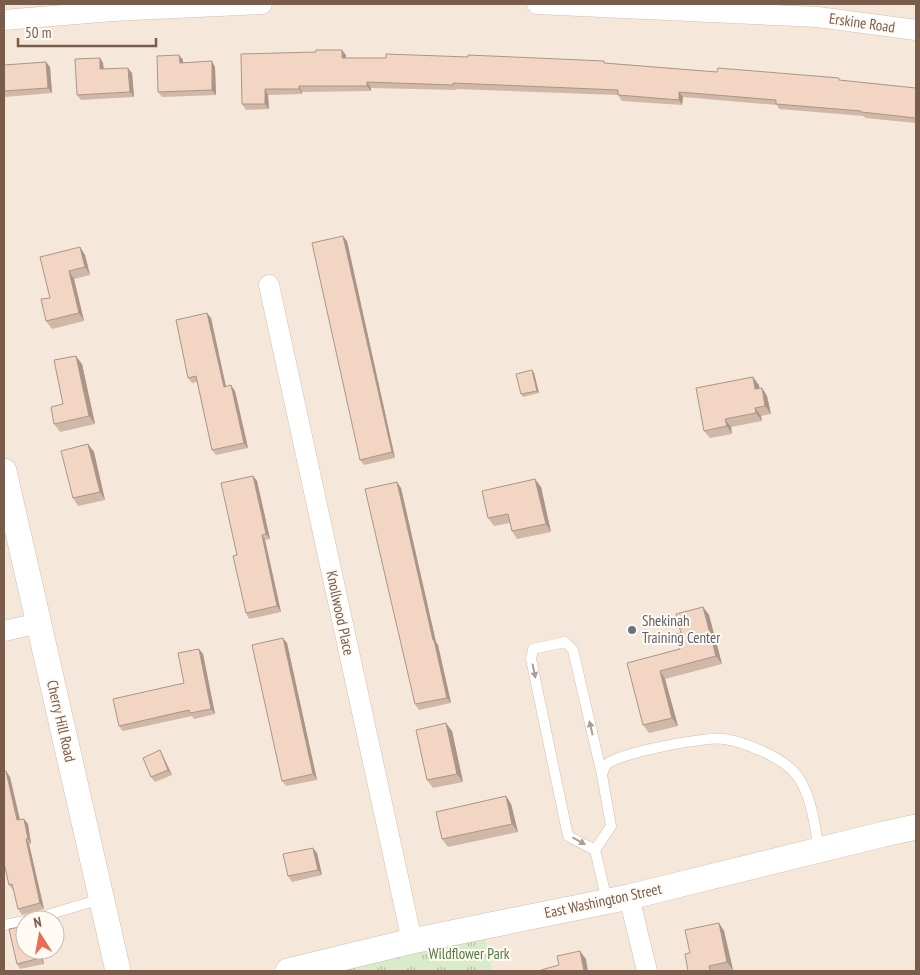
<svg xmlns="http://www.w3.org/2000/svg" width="920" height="975" viewBox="0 0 920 975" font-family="'PT Sans Narrow',sans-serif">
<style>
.residential{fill:#f5e8da;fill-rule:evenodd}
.park{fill:url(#park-tufts)}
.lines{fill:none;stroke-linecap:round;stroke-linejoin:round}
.service-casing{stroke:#d1beb0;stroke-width:11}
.minor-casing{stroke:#d1beb0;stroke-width:21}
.tertiary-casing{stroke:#d1beb0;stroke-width:26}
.service{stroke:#fff;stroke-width:10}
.minor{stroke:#fff;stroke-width:20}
.tertiary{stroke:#fff;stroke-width:25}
.wall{fill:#d1b7a8}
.shaded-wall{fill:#aa9588}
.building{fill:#f3d5c3;stroke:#aa9588}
.oneway{fill:#af9d94}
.worship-dot{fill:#6b7280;stroke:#fffaf3;stroke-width:2}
.labels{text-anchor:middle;stroke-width:4;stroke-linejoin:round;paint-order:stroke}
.street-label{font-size:15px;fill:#7a5c4d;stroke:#fffaf3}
.worship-label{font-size:15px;fill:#5b616d;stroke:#fffaf3;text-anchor:start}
.park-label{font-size:15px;fill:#537a41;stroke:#fffaf3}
</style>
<defs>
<pattern id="park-tufts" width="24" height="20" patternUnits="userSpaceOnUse" patternTransform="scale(1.25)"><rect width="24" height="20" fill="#d8ecc9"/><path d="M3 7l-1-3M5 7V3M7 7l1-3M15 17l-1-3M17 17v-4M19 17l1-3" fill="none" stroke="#b4c2a5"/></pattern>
</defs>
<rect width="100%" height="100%" fill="#fdf6ec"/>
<path class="residential" d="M4,4H916V971H493L481,921L266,971H4ZM25,920H55V950H25Z"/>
<path class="park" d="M484,933L493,971H316Z"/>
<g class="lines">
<defs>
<path id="service" d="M602,775C603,772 604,767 606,765C616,753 708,736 724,739C745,742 781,757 795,773C811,791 815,827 819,849
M595,850L568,836L531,659L533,649L565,642L573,650L602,775L611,826L595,850L607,901
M30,920L101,899
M4,925L25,921"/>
<path id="minor" d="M537,4L818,17L916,30
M4,20L112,11L262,4
M269,285L412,941
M4,631L39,623
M629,897L647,971"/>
<path id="tertiary" d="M4,471L118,971
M288,971L412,941L629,897L884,834L916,827"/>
</defs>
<use href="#service" class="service-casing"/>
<use href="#minor" class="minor-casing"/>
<use href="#tertiary" class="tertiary-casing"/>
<use href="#service" class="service"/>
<use href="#minor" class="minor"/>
<use href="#tertiary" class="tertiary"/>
</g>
<path class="wall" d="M316,52L346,55V58L605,63L717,72L841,81L916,88V123L865,118L864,116L779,109L777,105L683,97L682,105L622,101L618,95L456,89V90L371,88V91L302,92V94L268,95L269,109L246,110L242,104Z
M179,55L183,60V62L215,67L216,95L162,97L158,92Z
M100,58L103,63L104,69L132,73L134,97L81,100L77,95Z
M46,62L50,67L52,93L4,97V65Z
M343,236L347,241L395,458L364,465L360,460Z
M80,247L85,255L90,275L74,279L84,321L52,329L46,321L50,298Z
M207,313L211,318L226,386L235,391L248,448L216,455L212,450L197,382L192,383L188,378Z
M82,364L95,424L60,432L54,424Z
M532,370L534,373L539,393L523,397L521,394Z
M759,385V388H762L767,396L771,414L761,416L762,421L731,427L732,434L710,438L704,431Z
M88,444L94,452L105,500L78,506L73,498Z
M253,476L257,481L270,539L265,540L281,612L249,619L246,613L237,555Z
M535,479L541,487L551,532L517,539L512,531L510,523L494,526L488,518Z
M401,488L436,642L438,645L451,703L419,710L415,704Z
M703,607L709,615L722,664L665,679L678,726L649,733L643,725L627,663L680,649L681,633Z
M287,643L317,780L286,786L282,781Z
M199,649L203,654L215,714L194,719L192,716L123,731L119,726L184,683Z
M452,731L463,782L433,788L427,780Z
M160,750L163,756L172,775L155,782L151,777Z
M10,777L20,819H24L28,824L31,844H29L44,909L22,915L18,909L14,890H13L9,885Z
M506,796L511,804L518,832L448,847L442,839Z
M317,853L322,875L292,882L288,876Z
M719,923L724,931L733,970L729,971H688L690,953Z
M41,950L44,964L20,969L17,964Z"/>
<path class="shaded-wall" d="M342,50L346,55L345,63L342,58Z
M179,55L183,60V68L180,63Z
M100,58L103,63L104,75L100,69Z
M212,61L215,67L216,95L212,90Z
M46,62L50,67L52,93L48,88Z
M128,68L132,73L134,97L130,92Z
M367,82L371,88V91L367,86Z
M299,86L302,92V94L299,89Z
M265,89L268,95L269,109L265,104Z
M679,92L683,97L682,105L679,100Z
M343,236L347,241L395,458L392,452Z
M80,247L85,255L90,275L85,267Z
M69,271L74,279L84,321L79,313Z
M207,313L211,318L227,392L224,387Z
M76,356L82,364L95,424L89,416Z
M532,370L534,373L539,393L537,391Z
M753,377L759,385L761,397L755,389Z
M231,385L235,391L248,448L244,443Z
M762,388L767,396L771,414L765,406Z
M755,408L761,416L762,421L756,413Z
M725,419L731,427L732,434L727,426Z
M88,444L94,452L105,500L100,492Z
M253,476L257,481L270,539L266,534Z
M535,479L541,487L551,532L546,524Z
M397,482L401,488L436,642L438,645L451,703L447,698L433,640Z
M262,535L265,540L281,612L277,606Z
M703,607L709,615L722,664L716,656Z
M283,638L287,643L317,780L313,774Z
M199,649L203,654L215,714L211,709Z
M660,671L665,679L678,726L672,718Z
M446,723L452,731L463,782L457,774Z
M160,750L163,756L172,775L168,770Z
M6,771L10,777L21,825L17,820Z
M506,796L511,804L518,832L512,824Z
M24,819L28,824L31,844L28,839Z
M26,839L29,844L44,909L40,903Z
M313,848L317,853L322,875L318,870Z
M719,923L724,931L733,970L727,962Z
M39,950H41L44,964L40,958Z
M580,951L586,959L588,971H584Z"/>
<path class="building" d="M316,50H342V58H386V54L468,57V55L604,61V63L717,72L718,68L839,78V80L916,88V118L861,112V111L776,104V100L679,92V100L618,95V90L453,83V85L367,82V86H299V89H265V104H242L241,54L316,52Z
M179,55L180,63L212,61V90L158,92L157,56Z
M100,58V69L128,68L130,92L77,95L75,59Z
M46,62L48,88L4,91V65Z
M343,236L392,452L360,460L312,243Z
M80,247L85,267L69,271L79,313L46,321L41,299L50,298L40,257Z
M207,313L224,387L231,385L244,443L212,450L196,376L188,378L176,320Z
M76,356L89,416L54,424L51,407L63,404L54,360Z
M532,370L537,391L521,394L516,374Z
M753,377L755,389L762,388L765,406L755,408L756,413L725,419L727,426L704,431L696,388Z
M88,444L100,492L73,498L61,451Z
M253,476L266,534L262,535L277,606L246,613L233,556L237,555L221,483Z
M535,479L546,524L512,531L508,514L488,518L482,491Z
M397,482L433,640H434L447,698L415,704L365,489Z
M703,607L716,656L660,671L672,718L643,725L627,663L680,649L676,634L681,633L676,614Z
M283,638L313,774L282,781L252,645Z
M199,649L211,709L190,713L189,710L119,726L113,699L184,683L178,653Z
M446,723L457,774L427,780L416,730Z
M160,750L168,770L151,777L143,758Z
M6,771L17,820L24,819L28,839H26L40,903L18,909L12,884L9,885L4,863V772Z
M506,796L512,824L442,839L436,812Z
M313,848L318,870L288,876L283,854Z
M719,923L727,962L709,966L710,971H688L685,954L690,953L685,930Z
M25,926V950H39L40,958L17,964L9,929Z
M580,951L584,971H542L541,970L559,965L557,956Z"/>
<defs><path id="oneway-solid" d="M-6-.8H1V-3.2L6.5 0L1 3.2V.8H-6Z" transform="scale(1.25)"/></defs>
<g class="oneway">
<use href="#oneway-solid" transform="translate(534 671) rotate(78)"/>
<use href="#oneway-solid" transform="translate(591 728) rotate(-103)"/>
<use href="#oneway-solid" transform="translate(579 841) rotate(29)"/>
</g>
<circle class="worship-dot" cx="632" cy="630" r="5"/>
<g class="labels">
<g class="street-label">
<text transform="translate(862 23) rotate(8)" y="5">Erskine Road</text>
<text transform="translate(340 613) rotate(78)" y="5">Knollwood Place</text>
<text transform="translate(61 721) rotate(77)" y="5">Cherry Hill Road</text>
<text transform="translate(603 901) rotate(-12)" y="5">East Washington Street</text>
</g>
<g class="worship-label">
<text x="642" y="626">Shekinah<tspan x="642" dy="17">Training Center</tspan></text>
</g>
<g class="park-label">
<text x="469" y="959">Wildflower Park</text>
</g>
</g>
<rect width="920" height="975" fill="none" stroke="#7a5c4d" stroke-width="10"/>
<g transform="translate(40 935) rotate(349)"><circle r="24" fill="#fffaf3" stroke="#cabbb1"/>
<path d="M0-4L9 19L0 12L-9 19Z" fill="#e76f51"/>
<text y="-8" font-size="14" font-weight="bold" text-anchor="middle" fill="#7a5c4d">N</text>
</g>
<path d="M18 38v8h138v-8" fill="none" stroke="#7a5c4d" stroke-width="2.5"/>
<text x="25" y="38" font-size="15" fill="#7a5c4d" stroke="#fffaf3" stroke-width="4" paint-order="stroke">50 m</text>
</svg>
